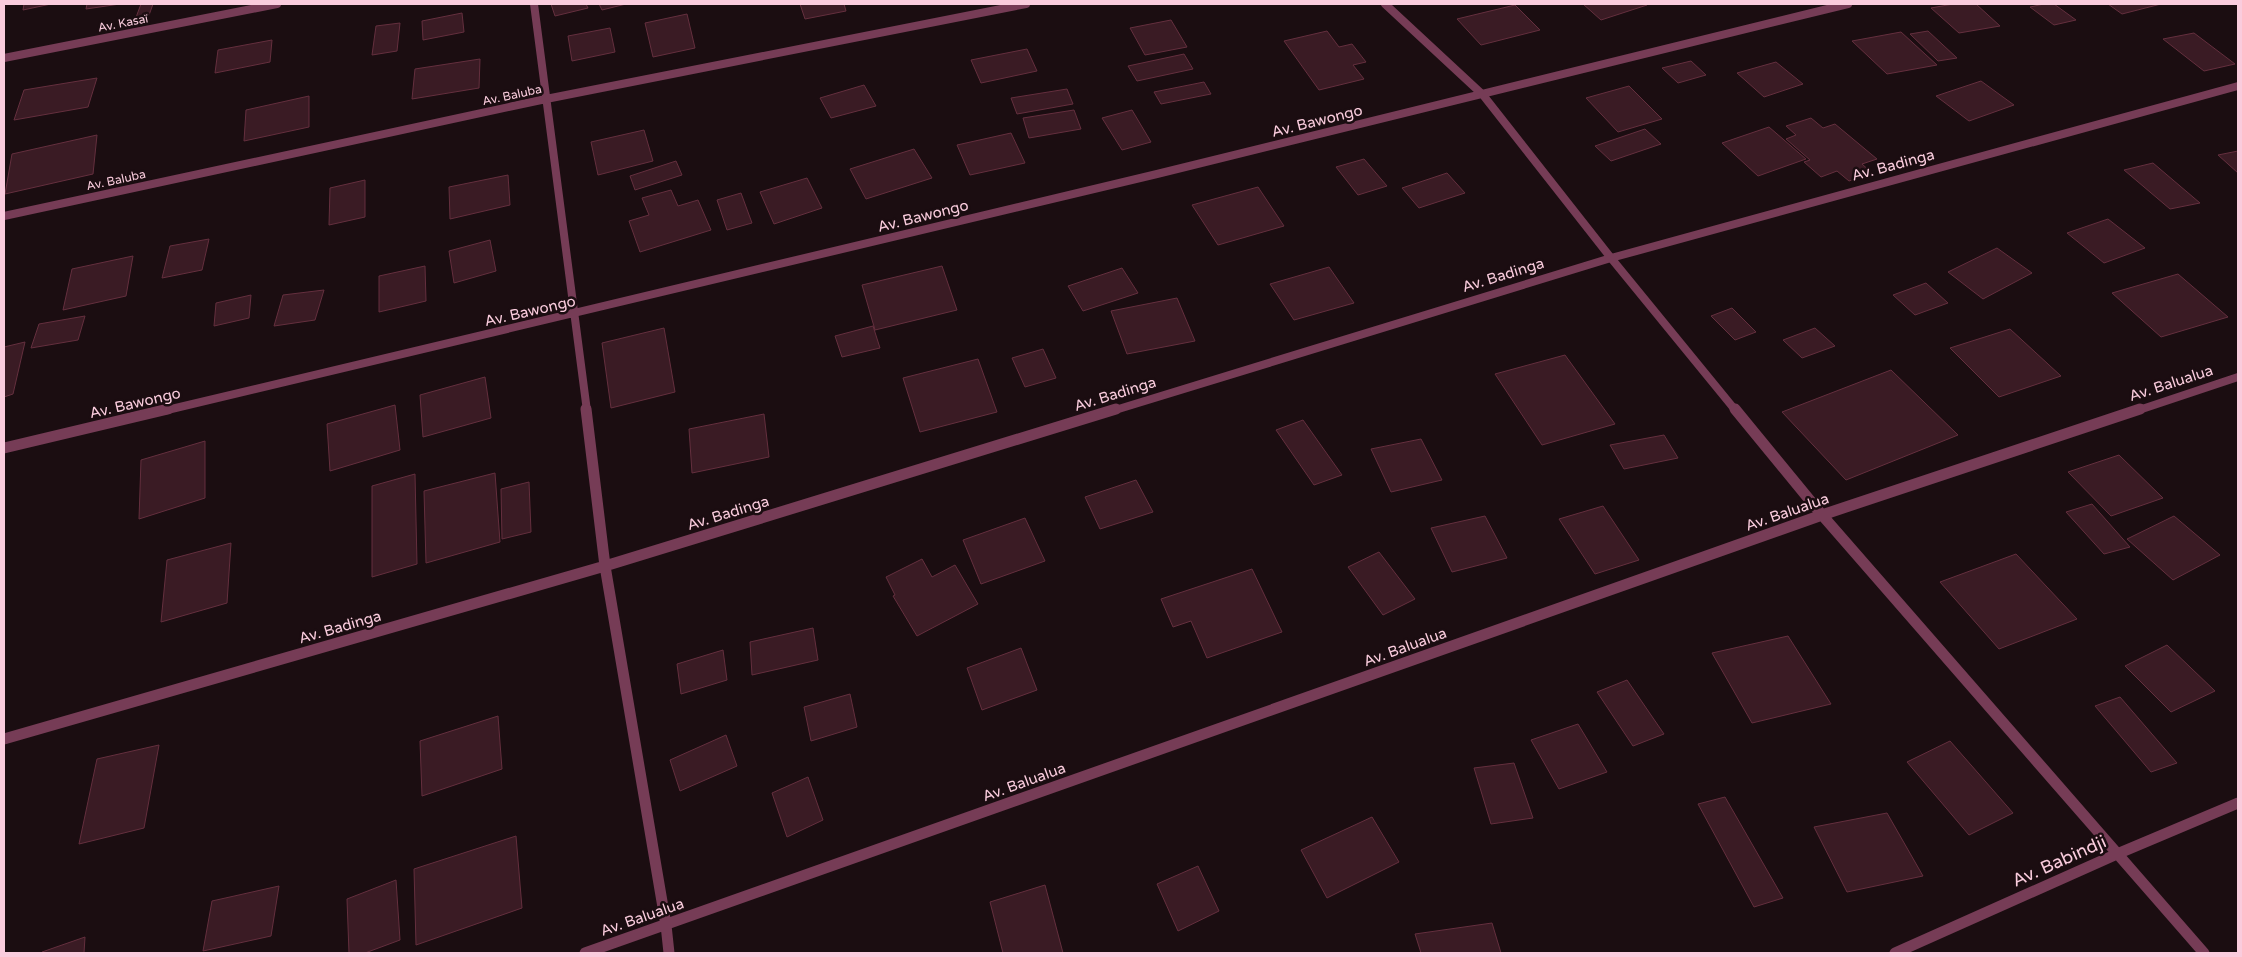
<svg xmlns="http://www.w3.org/2000/svg" width="2242" height="957" viewBox="0 0 2242 957" font-family="'Varela Round',sans-serif">
<style>
.building{fill:#3a1b24;stroke:#642f3e}
.lines{fill:none;stroke-linecap:round;stroke-linejoin:round}
.minor-far1{stroke:#763c56;stroke-width:8}
.minor{stroke:#763c56;stroke-width:11}
.labels{text-anchor:middle;stroke-width:5;stroke-linejoin:round;paint-order:stroke}
.far-street-label{font-size:12px;fill:#faccdd;stroke:#1b0d11}
.street-label{font-size:15px;fill:#faccdd;stroke:#1b0d11}
.near-street-label{font-size:18px;fill:#faccdd;stroke:#1b0d11}
</style>
<rect width="100%" height="100%" fill="#1b0d11"/>
<path class="building" d="M24,4H51L23,10Z
M87,4H120L86,9Z
M141,4H153L148,18L135,20Z
M551,4H586L588,8L555,16Z
M599,4H626L602,10Z
M800,4H844L846,11L805,19Z
M1583,4H1645L1647,5L1601,20Z
M1953,4H1976L2000,26L1959,33L1931,8Z
M2044,4H2054L2076,20L2054,25L2030,7Z
M2108,4H2161L2122,14Z
M1515,5L1540,30L1481,45L1457,19Z
M462,13L464,32L423,40L422,21Z
M687,14L695,48L653,57L645,23Z
M1171,20L1187,47L1145,55L1130,28Z
M400,23L397,51L372,55L376,26Z
M610,28L615,52L572,61L568,36Z
M1327,31L1339,47L1352,44L1366,62L1353,65L1364,79L1319,90L1284,41Z
M1928,31L1957,58L1938,61L1910,34Z
M1901,32L1937,65L1887,74L1852,41Z
M2194,33L2235,64L2204,71L2163,39Z
M272,40L270,62L215,73L218,50Z
M1027,49L1037,71L981,83L971,60Z
M1184,54L1193,69L1137,81L1128,66Z
M480,59L479,88L412,99L415,69Z
M1691,61L1706,75L1678,83L1662,68Z
M1776,62L1803,84L1764,97L1737,73Z
M97,78L88,107L14,120L24,90Z
M1981,81L2014,105L1969,121L1936,96Z
M1204,82L1211,94L1161,104L1154,92Z
M864,85L876,106L831,118L820,98Z
M1629,86L1662,119L1618,132L1586,98Z
M1067,89L1073,104L1017,114L1011,98Z
M309,96V127L244,141L246,110Z
M1074,110L1081,129L1029,138L1023,118Z
M1132,110L1151,142L1122,150L1102,118Z
M1811,118L1823,128L1835,124L1877,159L1862,164L1872,173L1849,181L1837,171L1821,177L1804,162L1810,160L1786,139L1796,135L1786,126Z
M1769,127L1806,159L1758,176L1722,143Z
M1645,129L1661,144L1611,161L1595,146Z
M644,130L653,161L598,175L591,142Z
M1011,133L1025,163L970,175L957,145Z
M97,135L93,174L5,194L12,154Z
M914,149L932,178L866,199L850,169Z
M2238,151V173L2218,155Z
M1364,159L1387,186L1358,195L1336,167Z
M676,161L682,175L635,190L630,176Z
M2153,163L2200,203L2170,209L2124,170Z
M1447,173L1465,193L1419,208L1402,188Z
M508,175L510,205L450,219L449,187Z
M807,178L822,208L774,224L760,192Z
M365,180V217L329,225L330,188Z
M1258,187L1284,226L1218,245L1192,205Z
M671,190L678,206L698,200L711,230L640,252L629,221L649,215L642,198Z
M741,193L752,223L727,230L717,200Z
M2108,219L2145,248L2104,263L2067,233Z
M209,239L202,270L162,278L170,246Z
M490,240L496,271L454,283L449,251Z
M1997,248L2032,273L1983,299L1948,272Z
M133,256L126,296L63,310L72,269Z
M425,266L426,301L379,312V276Z
M942,266L957,310L875,330L862,285Z
M1329,267L1354,303L1294,320L1270,284Z
M1122,268L1138,293L1083,311L1068,286Z
M2178,274L2228,317L2161,337L2112,293Z
M1926,283L1948,303L1915,315L1893,295Z
M324,290L315,320L274,326L283,295Z
M251,295L249,318L214,326L216,303Z
M1177,298L1195,341L1127,354L1111,311Z
M1732,308L1756,332L1735,340L1711,316Z
M85,316L78,340L31,348L39,324Z
M873,326L880,348L842,357L835,336Z
M664,328L675,392L611,408L602,343Z
M1815,328L1835,346L1802,358L1783,340Z
M2010,329L2061,376L1999,397L1950,348Z
M25,342L13,394L4,397V347Z
M1043,349L1056,378L1025,387L1012,358Z
M1565,355L1615,424L1542,445L1495,374Z
M978,359L997,412L920,432L903,378Z
M1891,370L1958,435L1846,480L1782,412Z
M485,377L491,418L423,437L420,395Z
M395,405L400,450L330,471L327,424Z
M764,414L769,457L692,473L689,429Z
M1303,420L1342,475L1314,485L1276,430Z
M1664,435L1678,458L1624,469L1610,445Z
M1421,439L1442,480L1391,492L1371,449Z
M205,441V498L139,519L141,460Z
M2119,455L2163,498L2111,516L2068,472Z
M495,473L500,542L426,563L424,491Z
M415,474L417,564L372,577V486Z
M1136,480L1153,512L1100,529L1085,497Z
M529,482L531,532L502,539L501,489Z
M2092,504L2130,547L2104,554L2066,512Z
M1603,506L1639,560L1595,574L1559,519Z
M1485,516L1507,558L1452,572L1431,528Z
M2174,516L2220,555L2173,580L2127,539Z
M1025,518L1045,561L981,584L963,540Z
M231,543L227,603L161,622L167,560Z
M1379,552L1415,599L1383,615L1348,567Z
M2016,554L2077,619L1999,649L1940,582Z
M922,559L932,577L955,565L978,604L917,636L893,596L895,595L886,577Z
M1252,569L1282,632L1207,658L1191,621L1173,627L1161,599Z
M813,628L818,660L752,675L750,642Z
M1788,636L1831,704L1752,723L1712,653Z
M2167,645L2215,691L2171,712L2125,666Z
M1021,648L1037,690L982,710L967,668Z
M723,650L727,680L681,694L677,664Z
M1627,680L1664,734L1633,746L1597,692Z
M850,694L857,727L811,741L804,707Z
M2120,697L2177,763L2151,772L2095,706Z
M498,716L502,769L422,796L420,741Z
M1578,724L1607,772L1559,789L1531,740Z
M726,735L737,766L680,791L670,760Z
M1950,741L2013,813L1969,835L1907,762Z
M159,745L144,828L79,844L97,759Z
M1514,763L1533,818L1491,824L1474,768Z
M808,777L823,820L787,837L772,793Z
M1725,797L1783,898L1754,907L1698,804Z
M1887,813L1923,876L1847,892L1814,827Z
M1372,817L1399,862L1327,898L1301,850Z
M516,836L522,908L416,945L414,869Z
M1198,866L1219,911L1178,931L1157,884Z
M396,880L400,940L365,953H349L347,899Z
M1045,885L1063,953H1003L990,902Z
M279,886L271,936L203,951L212,901Z
M1492,923L1501,953H1421L1415,934Z
M85,937L84,953H41L42,952Z"/>
<g class="lines">
<path class="minor-far1" d="M534,4L587,411
M1385,4L1483,95L1611,258L1736,411
M4,58L277,4
M4,216L546,99L1026,4
M163,411L1157,174L1848,4
M1112,411L1611,258L2238,86
M2136,411L2238,377"/>
<path class="minor" d="M586,409L605,566L666,925L669,953
M1735,409L1822,515L2204,953
M4,448L168,409
M4,739L605,566L1116,409
M585,953L1822,515L2140,409
M1895,953L2117,854L2238,803"/>
</g>
<g class="labels">
<g class="far-street-label">
<text transform="translate(123 23) rotate(-11)" y="4">Av. Kasaï</text>
<text transform="translate(512 95) rotate(-12)" y="4">Av. Baluba</text>
<text transform="translate(116 180) rotate(-12)" y="4">Av. Baluba</text>
</g>
<g class="street-label">
<text transform="translate(1317 121) rotate(-14)" y="5">Av. Bawongo</text>
<text transform="translate(1893 165) rotate(-15)" y="5">Av. Badinga</text>
<text transform="translate(923 216) rotate(-14)" y="5">Av. Bawongo</text>
<text transform="translate(1503 275) rotate(-17)" y="5">Av. Badinga</text>
<text transform="translate(530 311) rotate(-13)" y="5">Av. Bawongo</text>
<text transform="translate(2171 383) rotate(-18)" y="5">Av. Balualua</text>
<text transform="translate(1115 394) rotate(-17)" y="5">Av. Badinga</text>
<text transform="translate(135 403) rotate(-13)" y="5">Av. Bawongo</text>
<text transform="translate(1787 512) rotate(-19)" y="5">Av. Balualua</text>
<text transform="translate(728 513) rotate(-17)" y="5">Av. Badinga</text>
<text transform="translate(340 627) rotate(-16)" y="5">Av. Badinga</text>
<text transform="translate(1405 647) rotate(-20)" y="5">Av. Balualua</text>
<text transform="translate(1024 782) rotate(-20)" y="5">Av. Balualua</text>
<text transform="translate(642 917) rotate(-19)" y="5">Av. Balualua</text>
</g>
<g class="near-street-label">
<text transform="translate(2059 861) rotate(-24)" y="6">Av. Babindji</text>
</g>
</g>
<rect width="2242" height="957" fill="none" stroke="#faccdd" stroke-width="10"/>
</svg>
